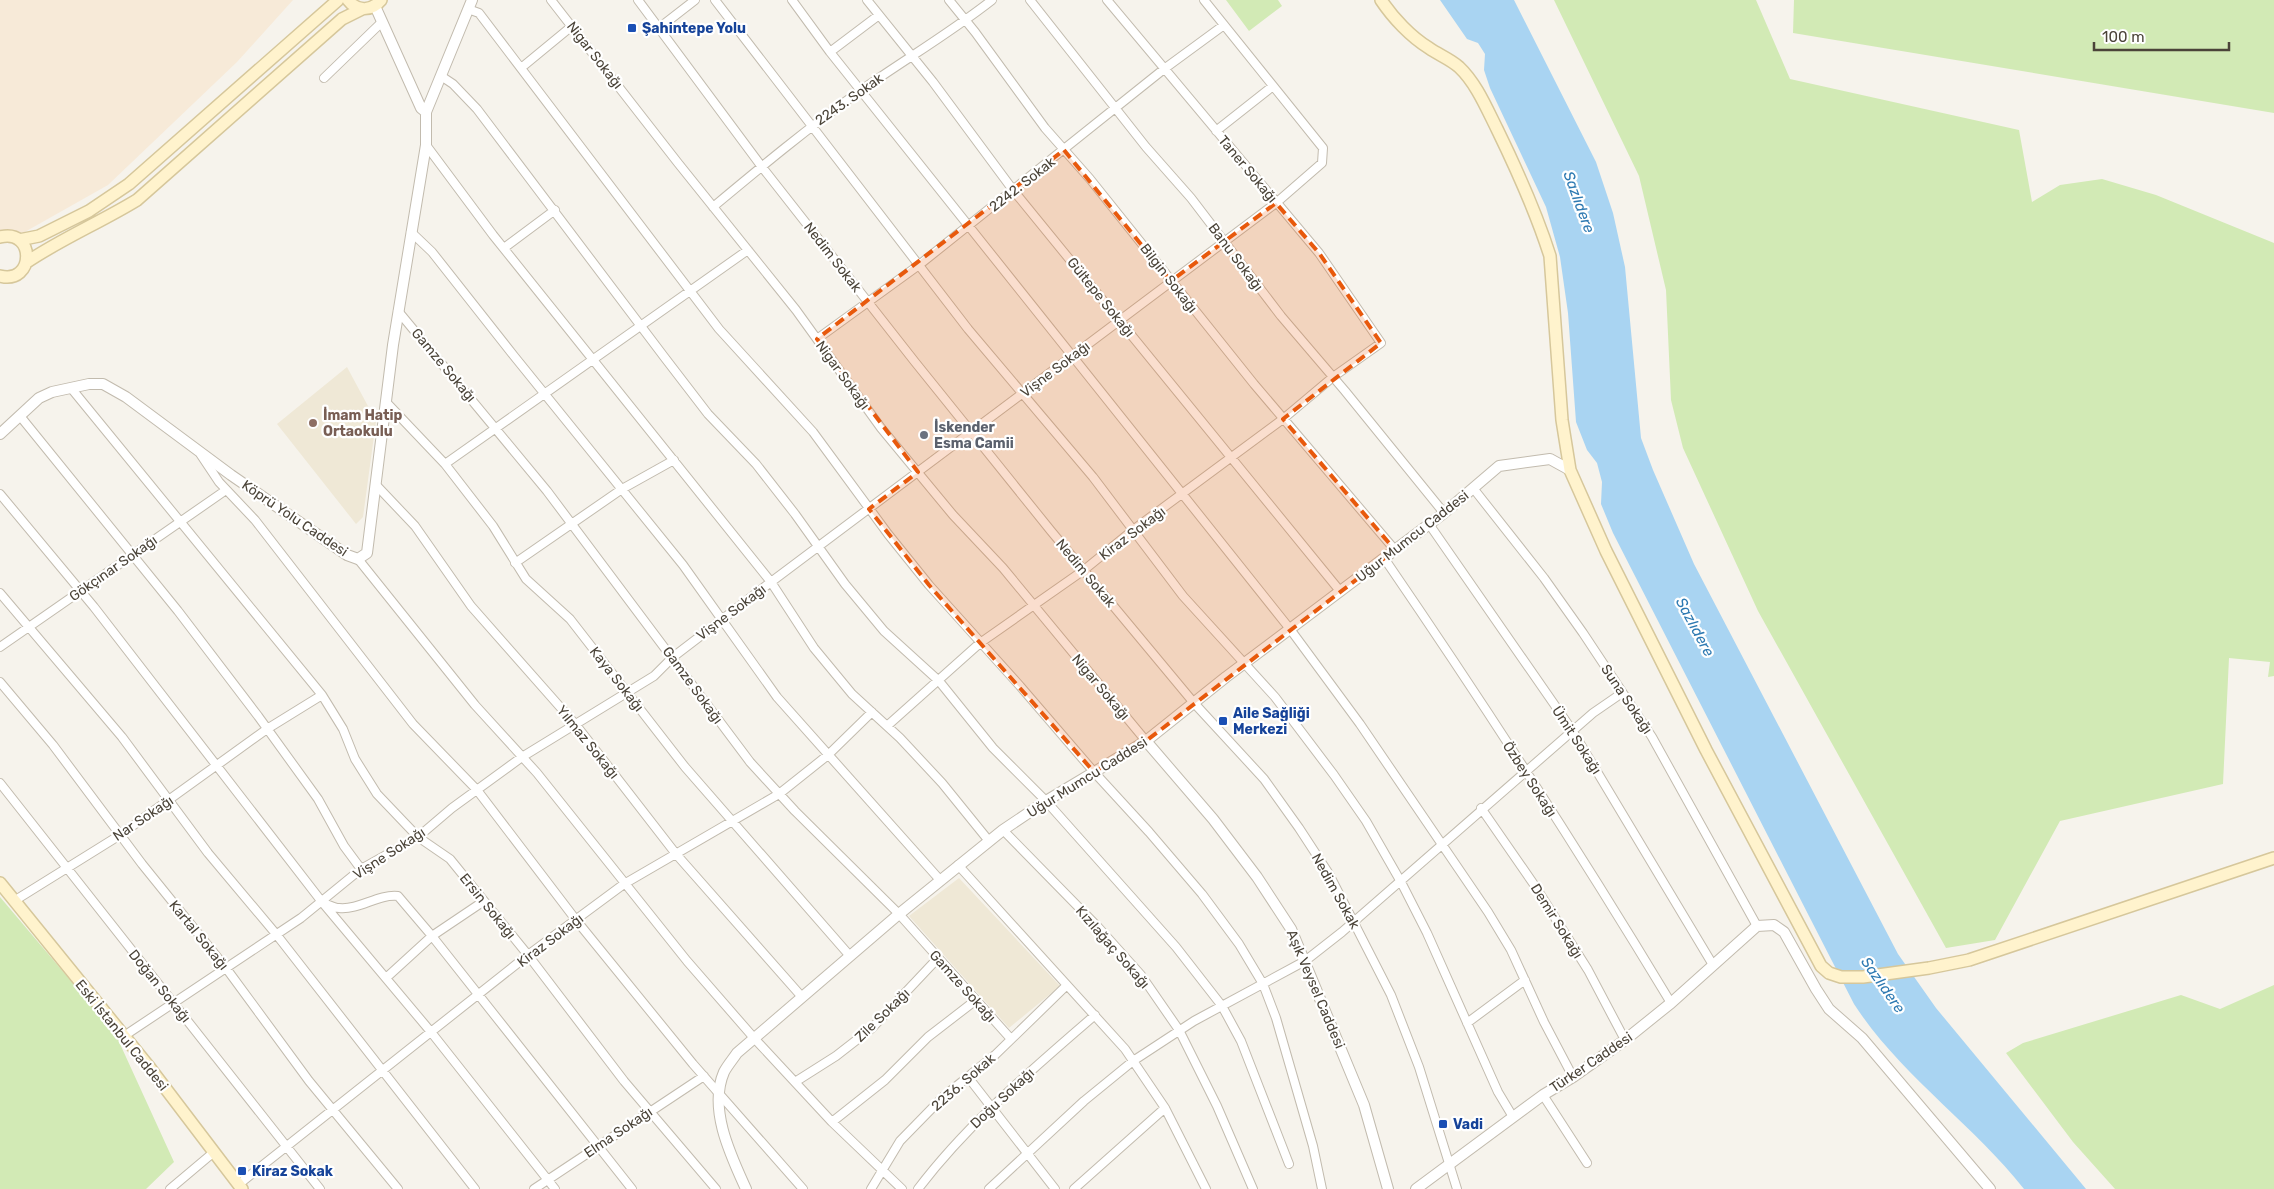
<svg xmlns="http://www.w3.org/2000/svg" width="2274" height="1189" viewBox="0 0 2274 1189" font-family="Rubik,sans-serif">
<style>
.commercial{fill:#f7ead8}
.education{fill:#efe8d6}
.green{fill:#d2eab5}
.water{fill:#a9d4f2}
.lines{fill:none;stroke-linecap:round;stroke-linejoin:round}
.minor-casing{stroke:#c2bbae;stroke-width:10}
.tertiary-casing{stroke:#c2bbae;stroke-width:12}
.secondary-casing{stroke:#d6c79b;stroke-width:14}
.minor{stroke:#fff;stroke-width:8}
.tertiary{stroke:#fff;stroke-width:10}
.secondary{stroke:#fff3cd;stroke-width:11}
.marked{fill:#e8590c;fill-opacity:0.2;stroke:#e8590c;stroke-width:4;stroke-dasharray:10 6;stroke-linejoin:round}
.transit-dot{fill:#1a4fb4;stroke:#fff;stroke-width:2}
.education-dot{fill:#8d6e63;stroke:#fff;stroke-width:2}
.worship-dot{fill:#6b7280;stroke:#fff;stroke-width:2}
.labels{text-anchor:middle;stroke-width:4.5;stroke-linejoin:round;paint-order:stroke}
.transit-label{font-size:14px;font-weight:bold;fill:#164399;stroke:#fff;text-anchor:start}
.street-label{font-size:14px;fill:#4b4439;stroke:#fff}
.education-label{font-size:14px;font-weight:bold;fill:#785e54;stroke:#fff;text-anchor:start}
.worship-label{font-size:14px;font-weight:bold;fill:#5b616d;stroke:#fff;text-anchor:start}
.water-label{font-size:15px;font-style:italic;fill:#2e7ab2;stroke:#fff}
</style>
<rect width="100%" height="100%" fill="#f6f3ec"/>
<path class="commercial" d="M0,0H293L237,62L108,185L23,233L0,232Z"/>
<path class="education" d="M347,367L376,421L363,517L356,524L277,424Z
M959,878L1060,986L1009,1028L909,916Z"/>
<path class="green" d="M1226,0H1278L1282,6L1249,31Z
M1554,0H1756L1790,79L2019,130L2032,202L2060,185L2102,179L2156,195L2274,243V676L2268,677L2270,662L2229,658L2223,784L2060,821L1995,940L1946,948L1758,611L1683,448L1671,400L1666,290L1639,176Z
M1794,0H2274V113L1793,33Z
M0,897L115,1033L174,1162L146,1189H0Z
M2274,985V1189H2115L2073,1142L2006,1053L2023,1043L2181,995L2220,1009Z"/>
<path class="water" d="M1440,0H1514L1596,162L1613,213L1625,267L1641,438L1653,470L1694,564L1898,954L1936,1008L2086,1189H2024C1972,1123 1900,1075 1854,1004L1613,533L1601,504L1602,482L1597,463L1587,450L1576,422L1568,313L1560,257L1546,207L1490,88L1484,70L1485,54L1478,43L1467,39Z"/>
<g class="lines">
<defs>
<path id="minor" d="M551,0L678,163L796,310L881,428L953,515L1003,568L1146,741
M638,0L762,167L915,362L1051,531L1194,703L1264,779L1299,828L1329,874L1391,995L1419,1067L1457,1189
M715,0L968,329L1093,477L1183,596L1275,697L1334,775L1366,821L1401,882L1427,933L1498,1092L1513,1117
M792,0L830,52L1290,629L1360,724L1488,912L1511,950L1544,1022L1573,1077
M867,0L933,82L1013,190L1340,591
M949,0L975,32L1045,128L1090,179L1254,384L1395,550
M1030,0L1146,147L1191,198L1281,316L1345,391L1444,513
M468,9L479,13L719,329L813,432L888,534L929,585L1020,686L1094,772L1149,832L1202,894L1239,944L1263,984L1276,1018L1313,1146L1322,1189
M659,28L695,0
M830,52L879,15
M521,68L572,26
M441,76L453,84L477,109L665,358L708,414L756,464L795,514L845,584L884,631L939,681L993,748L1046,801L1176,947L1222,1006L1241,1041L1289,1164
M324,78L382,22
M1216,131L1273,86
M426,145L493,235L771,582L814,648L852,694L900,738L942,783L989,841
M713,207C761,167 809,127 860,91C904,60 950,33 992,0
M411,232L432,252L514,356L683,565L777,697L940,880
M504,248L555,210
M398,311L547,491L750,762L795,811L899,914L1011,1039
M817,339L919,265L1164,69L1224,25
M386,402L445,464L493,526L526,579L570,619L685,767L850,956
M20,416L178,611L258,716L318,799L344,846L361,869
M201,455L219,482L255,520L413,724L477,790L576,920L693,1064L803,1189
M445,464L748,250
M377,486L415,526L471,606L576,725L676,854L802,997
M1473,488L1544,578L1583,633L1652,737L1757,926
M0,494L94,607L322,902L431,1032L555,1189
M1429,524L1572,730L1713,965
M1384,558C1484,704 1580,852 1671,1003
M358,559L475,705L537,773L687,961L754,1038L832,1122L902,1189
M515,563L622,489L674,460
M0,593L122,737L208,853L276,934L475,1189
M0,647L226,490
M0,682L53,745L142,864L226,968L309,1081L398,1189
M322,695L343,729L355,759L377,794L418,837L450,859L528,955L624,1081L716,1189
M887,726L980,643L1084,570L1133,530L1283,419L1333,377L1381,343L1319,253L1107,0
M0,783L320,1189
M1481,808L1535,886L1588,970L1625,1040
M1003,830L1098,927L1141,975L1179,1030L1217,1106L1253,1189
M958,865L1125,1049L1165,1108L1206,1189
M14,901L120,835L267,729L322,695L71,388
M323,903C328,904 334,908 339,908C360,910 377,894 398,896L432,936L632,1189
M386,978L432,936L484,901
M1467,1023L1525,980
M124,1036L301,918L361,869L418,837L452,808L522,757L654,676L673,657L771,582L1276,203L1322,163L1323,148L1204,0
M968,1077L1055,1189
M795,1082L836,1056L872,1028L938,958
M1543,1095L1587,1163
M832,1122L885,1080L928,1037L976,1000
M239,1184L528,955L624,884L779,794L828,755L872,712
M170,1189L214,1152
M534,1189L704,1076
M871,1189L900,1141L943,1097L995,1055L1067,985
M918,1189C968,1123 1032,1070 1095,1015
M989,1189L1084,1101L1133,1061L1194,1021L1305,961L1342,932L1593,713L1622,693
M1074,1189L1165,1108"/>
<path id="tertiary" d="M375,6L421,108L426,112
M0,434L39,398L52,392L89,384H103L126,397L231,475L347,555L358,559L367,553L393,345L426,145V112L472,0
M1146,741L1213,819L1257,877L1291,929L1364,1105L1388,1189
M746,1189C731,1156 708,1109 724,1072C727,1066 733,1059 737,1053L899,914L1003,830L1046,801L1146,741L1226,677L1444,513L1499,466L1550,459L1570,470
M1416,1189L1543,1095L1573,1077L1625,1040L1671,1003L1757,926L1774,925L1784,932L1816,989L1829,1009L1862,1038L1990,1189"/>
<path id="secondary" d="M348,0C357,12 372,11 381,0
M1381,0C1393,18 1411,37 1429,48C1439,55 1450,59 1459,67C1476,83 1486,107 1497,129C1517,170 1536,212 1550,256L1562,420L1570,470L1606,551L1706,750L1821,966L1829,973L1841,977H1863L1929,968L1969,960L2274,858
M0,237C36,228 35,285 0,276
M19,240L39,236L89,211L129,184L338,0
M27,262C61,239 101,222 137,200L342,19L362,9
M0,883L150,1068L242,1189"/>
</defs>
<use href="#minor" class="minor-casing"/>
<use href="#tertiary" class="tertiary-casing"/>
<use href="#secondary" class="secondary-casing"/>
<use href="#minor" class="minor"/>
<use href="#tertiary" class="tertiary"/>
<use href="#secondary" class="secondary"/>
</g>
<path class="marked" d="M1064,150L1171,281L1276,203L1319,253L1381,343L1283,419L1395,550L1146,741L1094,772L929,585L869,509L918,472L817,339Z"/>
<g class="transit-dot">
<rect x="627" y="23" width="10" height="10" rx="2.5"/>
<rect x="1218" y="716" width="10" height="10" rx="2.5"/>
<rect x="1438" y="1119" width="10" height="10" rx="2.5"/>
<rect x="237" y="1166" width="10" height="10" rx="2.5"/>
</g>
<circle class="education-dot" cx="313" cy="423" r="5"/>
<circle class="worship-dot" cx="924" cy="435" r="5"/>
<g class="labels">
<g class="transit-label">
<text x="642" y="33">Şahintepe Yolu</text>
<text x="1233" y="718">Aile Sağliği<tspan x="1233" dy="16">Merkezi</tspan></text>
<text x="1453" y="1129">Vadi</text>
<text x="252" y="1176">Kiraz Sokak</text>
</g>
<g class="street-label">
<text transform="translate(595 55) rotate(52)" y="5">Nigar Sokağı</text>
<text transform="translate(849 99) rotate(-35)" y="5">2243. Sokak</text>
<text transform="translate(1248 169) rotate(50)" y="5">Taner Sokağı</text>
<text transform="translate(1022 184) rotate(-38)" y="5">2242. Sokak</text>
<text transform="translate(833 257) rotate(52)" y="5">Nedim Sokak</text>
<text transform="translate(1236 257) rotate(53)" y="5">Banu Sokağı</text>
<text transform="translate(1169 278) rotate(52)" y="5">Bilgin Sokağı</text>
<text transform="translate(1101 297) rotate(51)" y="5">Gültepe Sokağı</text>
<text transform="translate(444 365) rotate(50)" y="5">Gamze Sokağı</text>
<text transform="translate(1055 369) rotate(-37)" y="5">Vişne Sokağı</text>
<text transform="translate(843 375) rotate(54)" y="5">Nigar Sokağı</text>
<text transform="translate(295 518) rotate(34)" y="5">Köprü Yolu Caddesi</text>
<text transform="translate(1132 533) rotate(-37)" y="5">Kiraz Sokağı</text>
<text transform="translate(1412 536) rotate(-38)" y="5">Uğur Mumcu Caddesi</text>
<text transform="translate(113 568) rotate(-35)" y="5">Gökçınar Sokağı</text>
<text transform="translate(1086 573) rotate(50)" y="5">Nedim Sokak</text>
<text transform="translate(731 612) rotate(-37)" y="5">Vişne Sokağı</text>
<text transform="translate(617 679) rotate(52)" y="5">Kaya Sokağı</text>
<text transform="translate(693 685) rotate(54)" y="5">Gamze Sokağı</text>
<text transform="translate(1101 687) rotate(50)" y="5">Nigar Sokağı</text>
<text transform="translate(1627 699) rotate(56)" y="5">Suna Sokağı</text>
<text transform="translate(1577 740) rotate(57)" y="5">Ümit Sokağı</text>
<text transform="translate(588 742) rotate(51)" y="5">Yılmaz Sokağı</text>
<text transform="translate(1087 777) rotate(-32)" y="5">Uğur Mumcu Caddesi</text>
<text transform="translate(1530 779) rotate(57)" y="5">Özbey Sokağı</text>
<text transform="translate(143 818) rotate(-34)" y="5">Nar Sokağı</text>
<text transform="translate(389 853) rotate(-33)" y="5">Vişne Sokağı</text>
<text transform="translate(1336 891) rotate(61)" y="5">Nedim Sokak</text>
<text transform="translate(488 906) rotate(51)" y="5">Ersin Sokağı</text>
<text transform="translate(1557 921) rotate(58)" y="5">Demir Sokağı</text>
<text transform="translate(199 935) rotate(51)" y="5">Kartal Sokağı</text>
<text transform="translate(550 940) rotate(-37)" y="5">Kiraz Sokağı</text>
<text transform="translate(1113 947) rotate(49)" y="5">Kızılağaç Sokağı</text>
<text transform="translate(160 986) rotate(51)" y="5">Doğan Sokağı</text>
<text transform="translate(963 986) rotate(48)" y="5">Gamze Sokağı</text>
<text transform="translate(1316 989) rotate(67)" y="5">Aşık Veysel Caddesi</text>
<text transform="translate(882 1015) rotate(-44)" y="5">Zile Sokağı</text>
<text transform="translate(122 1035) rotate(51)" y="5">Eski İstanbul Caddesi</text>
<text transform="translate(1591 1062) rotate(-34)" y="5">Türker Caddesi</text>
<text transform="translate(963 1082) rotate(-41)" y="5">2236. Sokak</text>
<text transform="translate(1002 1098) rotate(-43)" y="5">Doğu Sokağı</text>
<text transform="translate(618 1132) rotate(-34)" y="5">Elma Sokağı</text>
</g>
<g class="education-label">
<text x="323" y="420">İmam Hatip<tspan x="323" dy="16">Ortaokulu</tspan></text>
</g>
<g class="worship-label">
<text x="934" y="432">İskender<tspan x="934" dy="16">Esma Camii</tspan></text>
</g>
<g class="water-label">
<text transform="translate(1579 202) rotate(70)" y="5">Sazlıdere</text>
<text transform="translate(1695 627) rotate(62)" y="5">Sazlıdere</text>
<text transform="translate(1883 985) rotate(55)" y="5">Sazlıdere</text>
</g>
</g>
<path d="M2094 42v8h135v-8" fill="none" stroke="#4b4439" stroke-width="2.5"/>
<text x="2102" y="42" font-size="15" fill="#4b4439" stroke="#ffffff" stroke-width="4" paint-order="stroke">100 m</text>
</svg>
